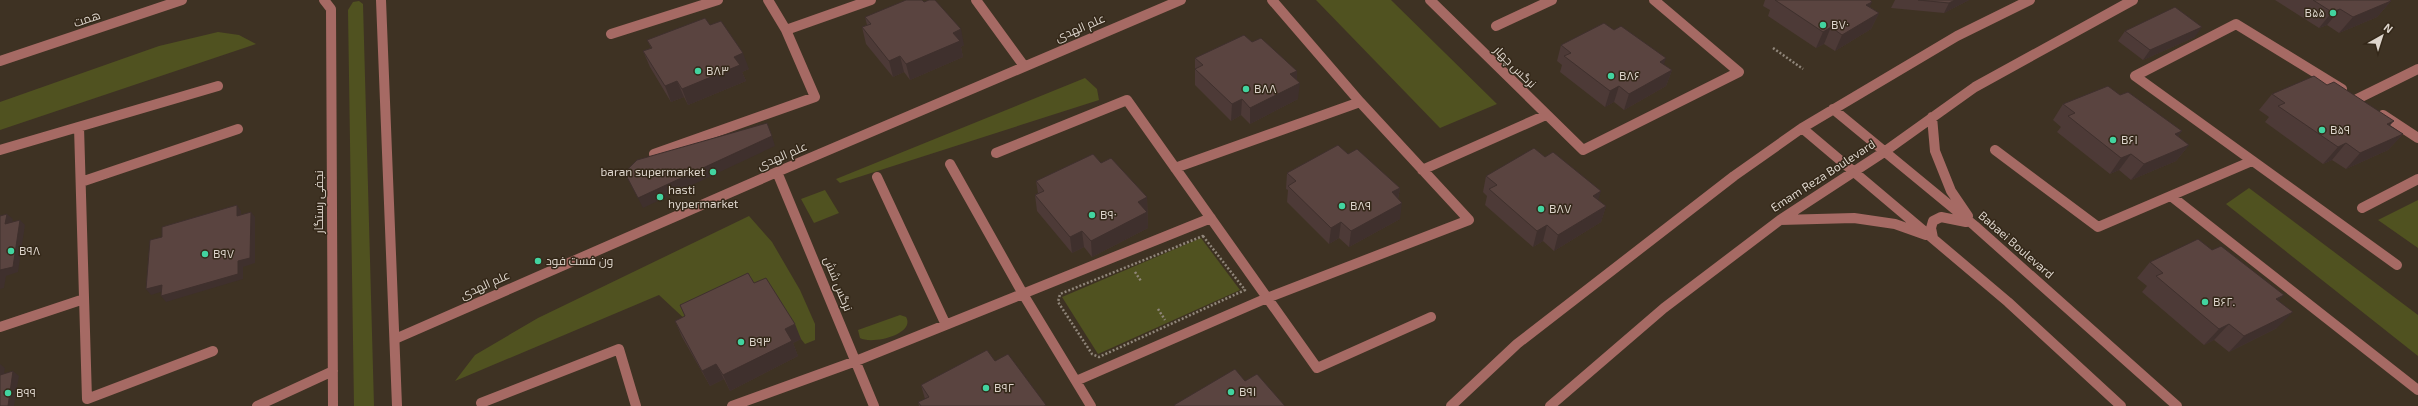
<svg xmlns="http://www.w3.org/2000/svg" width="2418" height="406" viewBox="0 0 2418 406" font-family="'Exo 2',Cairo,sans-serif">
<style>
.green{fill:#505220}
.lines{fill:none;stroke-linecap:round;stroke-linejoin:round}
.path{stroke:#90867a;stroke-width:2.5;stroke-dasharray:2 2;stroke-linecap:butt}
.minor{stroke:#a66a64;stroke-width:10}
.wall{fill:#4d3a37}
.shaded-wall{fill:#3f302d}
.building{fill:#5a4440;stroke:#3f302d}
.poi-dot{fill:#42d4a0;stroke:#342819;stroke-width:1.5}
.labels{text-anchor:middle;stroke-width:3;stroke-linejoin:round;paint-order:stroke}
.poi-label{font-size:12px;fill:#ded6cd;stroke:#342819;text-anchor:start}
.street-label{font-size:12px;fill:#ded6cd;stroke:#342819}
</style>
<rect width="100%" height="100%" fill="#3e3223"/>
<path class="green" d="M1316,0H1391L1497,104L1440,128Z
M359,1L363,4L374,406H354L348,10L353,2Z
M218,32L239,35L256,44L0,130V102L159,46Z
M1085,78L1097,89L1099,100L840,183L836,179Z
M2249,188L2418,315V356L2226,204Z
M825,190L839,213L814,223L801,199Z
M2418,200V248L2378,220Z
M749,216L772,242L800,290L815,324V340L805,344L801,339L687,321L659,295L455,381L475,355L538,318Z
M1201,238L1240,290L1098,354L1062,297Z
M900,315L906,317C916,334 872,345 860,338L858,330Z"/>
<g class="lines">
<path class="path" d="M1773,48L1803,69
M1203,236L1245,290L1099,357L1092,354L1058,302L1060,294Z
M1135,272L1141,281
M1158,309L1165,320"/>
<path class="minor" d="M324,0L331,9L333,406
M381,0L397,406
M976,0L1024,66
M1430,0L1583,150L1739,72L1654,0
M1496,26L1552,0
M786,30L871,0
M611,34L718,0
M0,61L182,0
M2342,89L2236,24L2135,76L2397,265
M2357,99L2418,69
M1833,109L1975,226L2177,406
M2383,115L2418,138
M1932,117L1935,151L1951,191L1968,216
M79,127L87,399L213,351
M1802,128L2008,302L2121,406
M0,150L218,86
M1995,150L2098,227L2252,161
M996,153L1127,100L1317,368L1431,317
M654,154L815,97L786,30L768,0
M950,164L1023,294L1091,406
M1175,168L1360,102
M1422,170L1546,115
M777,172L874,406
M877,177L946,325
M81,182L238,129
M2171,196L2418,390
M2362,208L2418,179
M1780,220L1854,218L1895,224L1926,235
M1933,238L1931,228L1933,221L1941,217L1966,222
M0,327L84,299
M395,339L777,172L1181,0
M1076,381L1267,298L1469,220L1360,102L1272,0
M481,403L619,349L636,406
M257,406L333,371
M732,406L856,361L1211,218
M1451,406L1517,344L1734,176L1802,128L1957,36L2030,0
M1550,406L1664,308L1780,220L1884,152L1975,87L2133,0"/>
</g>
<path class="wall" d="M1765,0H1870V7L1879,13L1871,29L1835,51L1824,44L1816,48L1768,16L1770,10L1763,6Z
M1895,0H1969L1944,13L1891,8Z
M2275,0H2390L2391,1L2377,17L2339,33L2327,25L2319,28Z
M865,17L964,45L961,47L963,57L910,80L904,72L893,77L866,44L862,27L867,25Z
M710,25L749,69L742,72L746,81L688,105L684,97L671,102L650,67L643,51L651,48L647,40Z
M2125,31L2195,37L2143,60L2118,41Z
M1561,45L1664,65L1672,70L1666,86L1624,110L1614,102L1605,107L1560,72L1562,65L1557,61Z
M1195,58L1297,81L1298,99L1250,124L1241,115L1231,121L1195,85Z
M2272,94L2390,125L2403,134L2388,150L2346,169L2332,160L2323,164L2265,122L2269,117L2259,110Z
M2120,95L2182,131L2178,136L2189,145L2176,161L2131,180L2119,170L2110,174L2057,132L2061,127L2053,120L2063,104Z
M1348,154L1400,188L1398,199L1400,219L1349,247L1339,238L1329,244L1287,202L1288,190L1286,189L1287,173Z
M1101,163L1147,197L1148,228L1092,257L1084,247L1072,253L1037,211L1035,195L1038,193L1036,181Z
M1486,176L1606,206L1601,222L1554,251L1543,241L1533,247L1485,205L1487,196L1483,192Z
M2150,262L2278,301L2277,328L2229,352L2214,340L2204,345L2142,292L2147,286L2137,278Z
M754,283L801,339L793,343L798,356L730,391L724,379L710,386L682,337L675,321L685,316L680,305Z
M995,361L1046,406H919L918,402L925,399L921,385Z"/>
<path class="shaded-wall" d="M1955,0H1969L1944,13L1949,3Z
M2391,1L2377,17L2339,33L2353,17Z
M1872,2L1865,18L1866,5Z
M2340,9L2327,25L2319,28L2332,12Z
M1879,13L1871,29L1835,51L1842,35Z
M1831,27L1824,44L1816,48L1823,32Z
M2202,27L2195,37L2143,60L2150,50Z
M961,29L964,45L961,47L963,57L910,80L906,64L953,33Z
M743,53L749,69L742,72L746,81L688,105L682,89L734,57Z
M900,56L904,72L893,77L889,61Z
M1666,58L1661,74L1660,62Z
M1672,70L1666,86L1624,110L1629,94Z
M1297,71V85L1300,83L1298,99L1250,124V108L1290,74Z
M677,81L684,97L671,102L665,86Z
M1619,86L1614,102L1605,107L1610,91Z
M1242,99L1241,115L1231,121L1232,104Z
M2394,121L2379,137L2387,124Z
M2182,131L2170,147L2175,134Z
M2403,134L2388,150L2346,169L2360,153Z
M772,136L775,146L643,208L638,198Z
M2346,143L2332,160L2323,164L2338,147Z
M2189,145L2176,161L2131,180L2144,164Z
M2131,154L2119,170L2110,174L2121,158Z
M1400,188L1397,204L1392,192Z
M1601,191L1596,207L1593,196Z
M1147,197L1148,228L1092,257L1091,241L1138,202Z
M1402,203L1400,219L1349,247L1351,231Z
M237,205L241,211V221L237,216Z
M1606,206L1601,222L1554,251L1558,235Z
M251,212L255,217V263L243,267V279L166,302L161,296L238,261Z
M7,214L13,219L11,229L5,224Z
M20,220L25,225L18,272L6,276L4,288L0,289V270Z
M1341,222L1339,238L1329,244L1331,228Z
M1547,225L1543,241L1533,247L1537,231Z
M1082,231L1084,247L1072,253L1070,237Z
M162,285L167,290L151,295L146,289Z
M2284,295L2269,311L2276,299Z
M2293,312L2277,328L2229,352L2244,336Z
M795,324L801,339L793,343L798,356L730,391L723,375L785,329Z
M2229,324L2214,340L2204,345L2219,329Z
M0,364L5,368L3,381L0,378Z
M716,364L724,379L710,386L702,371Z
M13,371L19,376L14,406H8Z"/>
<path class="building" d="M906,0H922L924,2L929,0H935L961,29L953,33L960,41L906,64L900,56L889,61L862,27L871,24L865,17Z
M1775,0H1870L1872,2L1866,5L1879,13L1842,35L1831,27L1823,32Z
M1918,0H1955L1949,3Z
M2313,0H2390L2391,1L2353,17L2340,9L2332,12Z
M2175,7L2202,27L2150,50L2125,31Z
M705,18L710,25L721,21L743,53L734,57L740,65L682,89L677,81L665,86L643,51L652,48L647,40Z
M1604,23L1614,30L1621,26L1666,58L1660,62L1672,70L1629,94L1619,86L1610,91L1564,56L1571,53L1561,45Z
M1244,35L1252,42L1261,38L1297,71L1290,74L1300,83L1250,108L1242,99L1232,104L1195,69L1203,65L1195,58Z
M2314,76L2327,85L2334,82L2394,121L2387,124L2403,134L2360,153L2346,143L2338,147L2278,106L2285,103L2272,94Z
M2108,86L2120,95L2128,92L2182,131L2175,134L2189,145L2144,164L2131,154L2121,158L2068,116L2075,113L2063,104Z
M767,123L772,136L638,198L627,177L628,169L637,160Z
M1338,145L1348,154L1357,149L1400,188L1392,192L1402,203L1351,231L1341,222L1331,228L1288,186L1296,181L1287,173Z
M1534,148L1545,157L1553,152L1601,191L1593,196L1606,206L1558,235L1547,225L1537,231L1489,189L1497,185L1486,176Z
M1093,154L1101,163L1111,158L1147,197L1138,202L1147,212L1091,241L1082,231L1070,237L1035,195L1044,191L1036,181Z
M237,205V216L251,212L250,258L238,261V274L161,296L162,285L146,289L150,240L162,237V227Z
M7,214L5,224L20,220L13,267L0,270V272V216Z
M2198,239L2212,250L2221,246L2284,295L2276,299L2293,312L2244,336L2229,324L2219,329L2156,276L2163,273L2150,262Z
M748,273L754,283L766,278L795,324L785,329L792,341L723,375L716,364L702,371L675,321L685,316L680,305Z
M987,350L995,361L1008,354L1046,405L1044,406H921L918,402L929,397L921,385Z
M1235,369L1245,381L1257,374L1285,406H1175L1174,405Z
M13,371L8,406H0V375Z"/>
<g class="poi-dot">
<circle cx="2333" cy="13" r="4"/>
<circle cx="1823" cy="25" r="4"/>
<circle cx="698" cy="71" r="4"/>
<circle cx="1611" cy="76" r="4"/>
<circle cx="1246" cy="89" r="4"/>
<circle cx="2322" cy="130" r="4"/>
<circle cx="2113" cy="140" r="4"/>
<circle cx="713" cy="172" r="4"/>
<circle cx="660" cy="197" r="4"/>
<circle cx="1342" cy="206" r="4"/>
<circle cx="1541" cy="209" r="4"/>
<circle cx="1092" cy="215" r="4"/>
<circle cx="11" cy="251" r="4"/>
<circle cx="205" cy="254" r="4"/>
<circle cx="538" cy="261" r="4"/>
<circle cx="2205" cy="302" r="4"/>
<circle cx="741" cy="342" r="4"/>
<circle cx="986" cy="388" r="4"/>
<circle cx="1231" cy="392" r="4"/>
<circle cx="8" cy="393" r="4"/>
</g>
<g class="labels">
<g class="poi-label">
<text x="2325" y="17" text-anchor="end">B۵۵</text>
<text x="1831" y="29">B۷۰</text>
<text x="706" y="75">B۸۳</text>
<text x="1619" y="80">B۸۶</text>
<text x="1254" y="93">B۸۸</text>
<text x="2330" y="134">B۵۹</text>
<text x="2121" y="144">B۶۱</text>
<text x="705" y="176" text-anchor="end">baran supermarket</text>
<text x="668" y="194">hasti<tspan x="668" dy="14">hypermarket</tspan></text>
<text x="1350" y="210">B۸۹</text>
<text x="1549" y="213">B۸۷</text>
<text x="1100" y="219">B۹۰</text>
<text x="19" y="255">B۹۸</text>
<text x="213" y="258">B۹۷</text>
<text x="546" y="265">ون فست فود</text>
<text x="2213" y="306">B۶۲.</text>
<text x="749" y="346">B۹۳</text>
<text x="994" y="392">B۹۲</text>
<text x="1239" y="396">B۹۱</text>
<text x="16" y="397">B۹۹</text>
</g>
<g class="street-label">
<text transform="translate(87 19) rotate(-19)" y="4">همت</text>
<text transform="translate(1080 28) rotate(-23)" y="4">علم الهدی</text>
<text transform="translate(1515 67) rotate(45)" y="4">نرگس چهار</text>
<text transform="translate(782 156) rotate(-23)" y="4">علم الهدی</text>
<text transform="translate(1823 176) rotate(-33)" y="4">Emam Reza Boulevard</text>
<text transform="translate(319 202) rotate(-90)" y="4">نجفی رستگار</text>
<text transform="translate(2016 245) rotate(41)" y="4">Babaei Boulevard</text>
<text transform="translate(838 284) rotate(68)" y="4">نرگس شش</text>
<text transform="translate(485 285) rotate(-24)" y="4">علم الهدی</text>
</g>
</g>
<g transform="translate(2382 36) rotate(39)" stroke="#342819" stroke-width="3" paint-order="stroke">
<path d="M0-3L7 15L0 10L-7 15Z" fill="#ded6cd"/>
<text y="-6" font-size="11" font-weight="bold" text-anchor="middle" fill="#ded6cd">N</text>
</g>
</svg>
